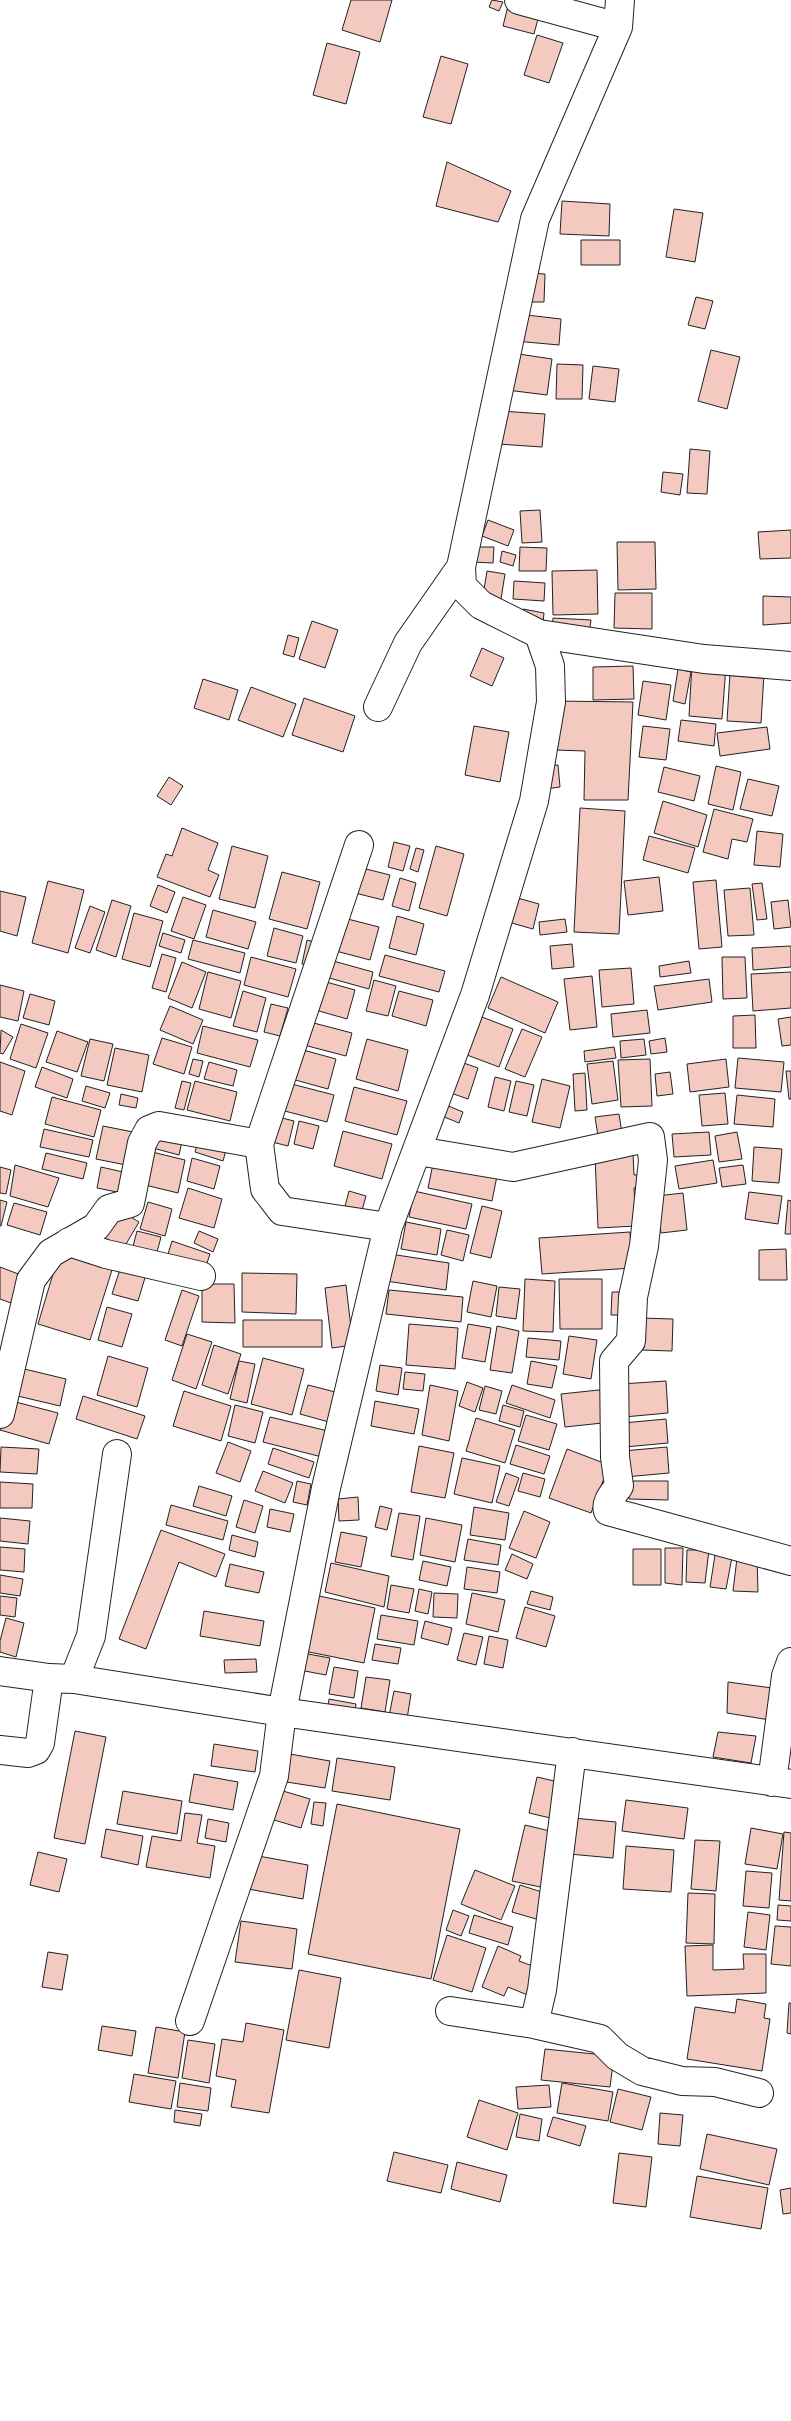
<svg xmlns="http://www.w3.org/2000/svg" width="791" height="2421" viewBox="0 0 791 2421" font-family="'Public Sans',sans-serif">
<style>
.building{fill:#f3c9c0;stroke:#222}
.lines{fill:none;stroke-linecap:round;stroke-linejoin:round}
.minor-casing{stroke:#222;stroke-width:30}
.minor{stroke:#fff;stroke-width:28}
</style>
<rect width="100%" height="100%" fill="#fff"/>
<path class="building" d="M351,0H392L380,42L342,30Z
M492,0L503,2L499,11L489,7Z
M509,2L540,11L534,34L503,26Z
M537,35L563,43L549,83L524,75Z
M327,43L360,52L346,104L313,95Z
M441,56L468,64L451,124L423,117Z
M447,162L511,191L498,222L436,206Z
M562,201L610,204L609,236L560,234Z
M674,209L703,213L695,262L666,257Z
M581,240H620V265H581Z
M529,273L545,274L544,302H527Z
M696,297L713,301L705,329L688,325Z
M518,314L561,319L559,345L515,341Z
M711,350L740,357L727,409L698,401Z
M512,353L552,359L547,395L507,390Z
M557,364L583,365L582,399H556Z
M593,366L619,369L615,402L589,399Z
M500,411L545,414L542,447L498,444Z
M690,449L710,451L707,494L687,493Z
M663,472L683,474L680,495L661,492Z
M540,510L542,542L522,543L520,511Z
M488,520L514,530L508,546L482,536Z
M791,530V558L760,559L758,532Z
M617,542H655L656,589L618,590Z
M472,547H494L493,563L472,562Z
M520,547L547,548L546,571H519Z
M502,551L516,555L513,566L500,562Z
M597,570L598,614L553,615L552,571Z
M487,571L505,574L501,599L483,595Z
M514,581L545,583L544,601L513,599Z
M615,593H652V629L614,628Z
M763,596L791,597V623L763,625Z
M523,609L544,613L543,623L521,619Z
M553,618L591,620L589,634L552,632Z
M312,621L338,630L325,668L299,659Z
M288,635L299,638L294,657L283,654Z
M482,648L504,658L492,686L470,676Z
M692,664L726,666L722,719L689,716Z
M633,666L634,699L593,700V667Z
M678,669L691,672L685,704L673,701Z
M730,673L764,674L761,723L727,721Z
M203,679L238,690L229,720L194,708Z
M643,681L671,685L666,720L638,715Z
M251,687L296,704L283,737L238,720Z
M304,698L355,716L343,752L292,735Z
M555,701L633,702L628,800H584L585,751L555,750Z
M681,720L716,724L714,746L678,741Z
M474,726L509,732L500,782L465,775Z
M643,726L670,729L666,760L639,757Z
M767,727L770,749L720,756L717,733Z
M558,765L560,787L546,789L544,766Z
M716,766L741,772L733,810L708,804Z
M664,767L700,776L694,801L658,792Z
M169,777L183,786L171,805L157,796Z
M748,779L779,786L772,816L740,809Z
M663,801L707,815L698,847L654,833Z
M580,808L625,811L619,934L574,932Z
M714,809L753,819L747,842L732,839L728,859L703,852Z
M182,828L218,843L208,870L219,875L210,897L157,877L166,854L172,856Z
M757,831L783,834L780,867L754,865Z
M649,836L695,848L688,873L643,860Z
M394,842L410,846L403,871L388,867Z
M232,846L268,856L255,908L219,899Z
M436,846L464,854L447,916L419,908Z
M416,848L424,850L418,872L410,869Z
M362,868L390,875L383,900L355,893Z
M282,872L320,882L307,929L269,919Z
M659,877L663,911L628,915L624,881Z
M400,878L416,883L409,911L392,906Z
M716,880L722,947L699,949L693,882Z
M48,881L84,890L68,953L32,943Z
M762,883L767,919L757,920L752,884Z
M158,885L175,892L167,913L150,906Z
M750,888L754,935L728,936L724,890Z
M0,891L26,897L17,936L0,931Z
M183,897L206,905L194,939L171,931Z
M514,897L539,904L533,929L508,922Z
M112,900L131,906L116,957L96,950Z
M788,900L791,927L774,929L771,902Z
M90,906L105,912L90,953L75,948Z
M213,910L256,922L248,949L206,937Z
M134,913L163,921L150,967L122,959Z
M397,916L424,924L416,955L389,948Z
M340,917L379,927L370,960L332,950Z
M565,919L567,932L540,935L539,922Z
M274,928L303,936L296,963L267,956Z
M163,933L185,940L181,953L159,946Z
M193,940L245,953L240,973L188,959Z
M307,940L321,944L315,967L302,964Z
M572,944L574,967L552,969L550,946Z
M791,946V967L753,970L752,948Z
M162,954L176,958L166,992L152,988Z
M385,955L445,971L439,992L379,976Z
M251,957L296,969L288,997L244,985Z
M722,957H745L747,998L723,999Z
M326,959L373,972L369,989L322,976Z
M689,961L691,973L660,977L659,966Z
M182,962L206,972L192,1008L168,998Z
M631,968L634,1004L602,1007L599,970Z
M208,972L241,981L231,1018L199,1009Z
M791,972V1008L753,1011L751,974Z
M592,976L597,1027L570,1030L564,979Z
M501,977L558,1002L545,1033L488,1008Z
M709,979L712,1002L658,1010L654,986Z
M319,980L355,990L347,1019L312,1009Z
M374,980L396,986L388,1016L366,1011Z
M0,985L24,991L18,1021L0,1017Z
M243,991L266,998L257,1032L233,1026Z
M399,991L433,1000L426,1026L392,1016Z
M30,994L55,1001L49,1025L23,1018Z
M271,1004L288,1008L280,1036L264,1032Z
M170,1006L203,1020L193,1044L160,1030Z
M647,1010L650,1033L613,1037L611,1014Z
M755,1015L756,1048H733V1016Z
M482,1017L513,1029L499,1067L467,1055Z
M791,1017V1045L782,1046L778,1019Z
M306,1021L352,1033L346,1056L300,1044Z
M21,1024L48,1033L36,1068L10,1059Z
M203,1026L258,1040L250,1067L197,1053Z
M522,1029L542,1037L525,1077L505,1069Z
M1,1030L13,1037L3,1054L0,1053Z
M57,1031L88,1042L77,1072L46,1062Z
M162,1038L192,1047L184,1074L153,1064Z
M665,1038L667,1052L651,1054L649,1041Z
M90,1039L113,1044L104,1081L81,1076Z
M367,1039L408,1050L398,1091L356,1079Z
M644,1039L646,1055L621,1058L620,1041Z
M614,1047L616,1058L585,1062L584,1051Z
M115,1048L149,1055L142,1092L107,1085Z
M296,1048L336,1059L328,1089L288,1078Z
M738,1058L784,1062L781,1092L735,1088Z
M193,1059L203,1061L199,1077L189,1074Z
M650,1059L652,1106L621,1107L618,1060Z
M726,1059L729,1087L690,1092L687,1064Z
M455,1060L478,1068L468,1099L445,1091Z
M613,1061L618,1100L592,1104L587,1064Z
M0,1062L25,1071L12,1115L0,1111Z
M209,1062L237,1070L233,1086L204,1079Z
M42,1067L73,1079L67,1098L35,1087Z
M786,1071H791V1099H789Z
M670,1072L673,1094L657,1096L655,1074Z
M585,1073L587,1110L575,1111L573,1074Z
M495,1077L511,1081L504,1111L488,1107Z
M542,1079L570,1086L560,1128L532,1122Z
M182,1081L191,1083L184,1110L175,1108Z
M195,1081L237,1092L230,1121L187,1110Z
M516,1081L534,1085L527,1116L509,1112Z
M284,1082L334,1095L327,1122L277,1109Z
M86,1086L110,1093L105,1108L82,1101Z
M354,1087L407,1101L397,1135L345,1121Z
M725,1093L728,1124L702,1126L699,1095Z
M121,1094L138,1098L136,1108L119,1105Z
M737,1095L775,1099L773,1127L734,1124Z
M52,1097L101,1110L94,1137L45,1124Z
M441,1103L463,1112L459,1123L437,1114Z
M619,1114L622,1133L598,1136L595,1117Z
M274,1116L294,1121L288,1146L268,1141Z
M299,1121L319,1126L313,1149L294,1144Z
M103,1126L138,1133L131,1166L96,1159Z
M44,1129L93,1140L89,1157L40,1147Z
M153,1129L183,1137L179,1155L149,1147Z
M343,1131L392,1144L382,1179L334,1166Z
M709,1132L711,1155L674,1157L672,1134Z
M737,1132L742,1159L719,1162L715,1136Z
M199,1138L227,1147L223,1161L195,1152Z
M754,1147L782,1149L779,1183L752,1181Z
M148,1151L185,1160L178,1193L141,1184Z
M46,1153L87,1163L83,1179L42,1169Z
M633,1154L634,1175L646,1174V1188H634L636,1226L598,1228L595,1156Z
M192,1158L220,1166L214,1189L187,1181Z
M434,1159L498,1171L492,1201L428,1188Z
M713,1160L717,1183L679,1189L675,1166Z
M15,1165L59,1178L48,1207L10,1196Z
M743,1165L746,1184L722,1187L719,1168Z
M0,1167L11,1170L6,1194L0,1193Z
M101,1167L132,1174L127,1194L97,1188Z
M188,1188L222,1199L214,1228L179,1218Z
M349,1191L366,1196L361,1214L344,1210Z
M414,1191L472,1204L466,1229L409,1217Z
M749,1192L782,1196L778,1224L745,1219Z
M683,1193L687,1230L661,1233L656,1196Z
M0,1200L7,1202L1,1226H0Z
M788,1200L791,1201V1234H785Z
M148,1202L172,1209L165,1236L140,1229Z
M14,1203L47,1212L40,1235L7,1225Z
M482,1206L502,1211L491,1258L470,1253Z
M121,1211L139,1222L122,1251L104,1240Z
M406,1222L441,1229L437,1255L401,1249Z
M447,1230L469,1235L463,1261L441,1255Z
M137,1231L161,1237L156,1256L132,1250Z
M199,1231L218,1239L213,1252L194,1243Z
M630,1232L632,1268L542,1274L539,1238Z
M172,1241L210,1254L205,1269L167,1257Z
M786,1249L787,1280H759V1250Z
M59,1254L112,1270L90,1340L38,1324Z
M390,1254L449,1263L446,1290L386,1281Z
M122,1263L147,1271L138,1301L112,1294Z
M0,1267L21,1275L11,1303L0,1299Z
M242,1273L297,1274L296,1314L242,1312Z
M525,1279L555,1281L553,1332L523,1331Z
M559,1279H602V1329H560Z
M473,1281L497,1286L491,1317L467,1312Z
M202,1284H234L235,1323L202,1322Z
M346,1285L353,1345L332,1348L325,1288Z
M499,1287L520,1289L516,1319L496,1316Z
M182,1290L199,1296L182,1346L165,1340Z
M389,1290L463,1297L461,1322L386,1314Z
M612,1292H625L624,1315H611Z
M107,1307L132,1314L122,1347L98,1340Z
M641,1318L673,1319L672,1351L640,1350Z
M243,1320H322V1347H243Z
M409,1324L458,1328L455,1369L406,1365Z
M468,1324L491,1328L485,1362L462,1358Z
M497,1326L519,1331L512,1373L490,1370Z
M187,1334L212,1342L196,1389L172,1380Z
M569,1336L597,1340L591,1379L563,1374Z
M528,1338L561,1341L559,1360L526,1357Z
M214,1345L241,1354L228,1394L202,1385Z
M108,1356L148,1368L137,1407L97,1395Z
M263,1358L304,1369L292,1415L251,1404Z
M239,1361L255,1364L247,1403L230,1399Z
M531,1361L557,1366L552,1388L527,1384Z
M380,1365L402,1368L398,1395L376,1391Z
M16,1367L66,1379L60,1406L9,1394Z
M405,1372L425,1374L423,1391L403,1389Z
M666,1381L668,1413L624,1417L621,1384Z
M467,1382L483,1388L475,1412L459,1406Z
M308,1385L343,1394L336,1424L300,1414Z
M430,1385L458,1391L449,1441L422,1435Z
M512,1385L555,1400L550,1418L506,1403Z
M485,1386L502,1391L496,1414L479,1410Z
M608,1389L612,1422L565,1427L561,1394Z
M184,1391L231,1406L221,1441L173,1426Z
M83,1396L145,1416L137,1439L76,1419Z
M8,1400L58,1413L49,1444L0,1430Z
M375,1401L419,1409L414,1434L371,1426Z
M235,1405L263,1412L255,1443L228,1436Z
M503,1405L524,1411L520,1427L499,1421Z
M526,1415L557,1424L549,1450L518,1441Z
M270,1417L328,1431L322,1457L263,1442Z
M476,1418L515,1430L505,1463L466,1451Z
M666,1419L668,1443L625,1447L623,1423Z
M228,1442L251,1451L240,1482L216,1473Z
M516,1445L550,1456L544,1474L510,1464Z
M419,1446L454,1453L445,1498L411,1492Z
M1,1447L39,1449L37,1474L0,1472Z
M667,1447L669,1473L625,1477L623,1451Z
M273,1448L314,1462L309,1478L268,1464Z
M567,1449L609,1465L591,1513L549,1498Z
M462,1458L500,1466L492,1503L454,1494Z
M263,1471L293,1483L285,1503L255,1491Z
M506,1473L519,1478L509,1506L496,1502Z
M523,1473L545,1479L540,1497L518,1491Z
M297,1481L311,1484L307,1505L293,1502Z
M629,1481H668V1500L629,1499Z
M0,1482L33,1484L32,1508H0Z
M199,1486L232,1496L226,1516L193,1506Z
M358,1497L359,1520L339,1521L338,1499Z
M244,1500L263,1506L255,1533L236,1527Z
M171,1505L228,1521L223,1540L166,1525Z
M380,1506L392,1509L387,1530L375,1527Z
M474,1507L509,1513L505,1540L470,1535Z
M270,1509L294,1514L290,1532L267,1527Z
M524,1511L550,1522L536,1558L509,1548Z
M399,1513L420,1516L413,1560L391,1556Z
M0,1518L30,1521L28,1544L0,1541Z
M426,1518L462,1525L455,1562L420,1555Z
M161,1530L225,1554L216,1577L179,1562L146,1649L119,1639Z
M341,1532L367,1537L361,1567L335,1562Z
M232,1535L258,1542L255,1557L229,1550Z
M468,1539L501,1545L498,1565L464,1560Z
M0,1547L25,1549L24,1572L0,1570Z
M665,1548H683L682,1585L665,1583Z
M633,1549H661V1585H633Z
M687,1550H709L705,1583L686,1582Z
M512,1554L533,1564L527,1579L505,1570Z
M715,1555L732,1557L726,1589L710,1587Z
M737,1558H757L758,1592L733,1591Z
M423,1561L451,1567L447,1586L419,1580Z
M331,1563L389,1576L384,1607L325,1592Z
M230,1564L264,1572L259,1593L225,1586Z
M467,1567L500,1572L497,1593L464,1589Z
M0,1575L23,1579L20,1596L0,1593Z
M391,1585L414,1589L409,1613L387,1609Z
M419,1589L432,1592L428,1614L415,1611Z
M531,1591L553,1597L550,1610L527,1604Z
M434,1593L458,1594L457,1618L433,1617Z
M472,1593L505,1600L498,1632L466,1624Z
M310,1594L375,1608L364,1663L299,1650Z
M0,1596L17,1598L15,1617L0,1615Z
M525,1607L555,1616L546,1647L516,1638Z
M204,1611L264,1621L260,1646L200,1636Z
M381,1615L418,1621L414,1645L377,1639Z
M6,1618L24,1623L16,1657L0,1652V1641Z
M425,1621L452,1628L448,1645L421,1638Z
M464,1633L483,1637L476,1665L457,1660Z
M489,1636L508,1640L503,1668L484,1664Z
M375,1644L401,1648L398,1664L372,1660Z
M297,1652L330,1658L326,1675L294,1669Z
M256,1659L257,1672L225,1673L224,1660Z
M334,1667L358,1671L354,1698L329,1694Z
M366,1677L390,1680L385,1712L361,1708Z
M728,1682L772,1688L770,1720L727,1713Z
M394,1691L411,1694L407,1719L389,1716Z
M329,1699L356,1704L354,1719L327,1715Z
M75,1731L106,1737L85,1844L54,1838Z
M718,1732L756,1736L751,1763L713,1757Z
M214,1744L258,1751L255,1772L211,1766Z
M284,1753L330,1761L325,1788L280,1781Z
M337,1758L395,1767L390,1800L332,1791Z
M194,1774L238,1782L233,1810L189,1802Z
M537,1777L567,1784L559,1820L529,1813Z
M273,1788L310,1799L301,1828L264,1817Z
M123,1791L182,1801L177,1834L117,1824Z
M626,1800L688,1808L684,1839L622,1831Z
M314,1802L326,1803L323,1826L311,1824Z
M337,1804L460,1829L431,1979L308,1954Z
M185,1813L202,1815L197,1843L215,1846L210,1878L146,1867L152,1836L181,1841Z
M573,1818L616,1822L613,1858L569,1854Z
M208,1819L229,1823L226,1842L205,1838Z
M525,1825L558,1833L545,1888L512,1881Z
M751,1828L783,1834L777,1869L745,1864Z
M106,1829L143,1836L138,1865L101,1857Z
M784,1832L791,1833V1901L779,1900Z
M695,1840L720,1841L716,1891L691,1889Z
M626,1846L674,1850L671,1892L623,1889Z
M38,1852L67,1859L59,1892L30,1885Z
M253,1855L308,1865L303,1899L248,1889Z
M475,1870L515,1886L501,1920L461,1904Z
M746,1871L772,1873L769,1908L743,1906Z
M520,1885L551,1895L543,1921L512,1912Z
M688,1893L715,1894L714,1944L686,1943Z
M778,1905L791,1906V1921L777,1920Z
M453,1910L469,1916L461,1936L446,1930Z
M748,1912L770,1915L766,1950L744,1947Z
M474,1915L513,1927L508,1945L469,1933Z
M241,1921L297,1929L292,1969L235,1962Z
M775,1926L791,1927V1966L771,1964Z
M447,1935L486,1948L472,1992L433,1980Z
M713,1945V1970L744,1969L743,1954H766V1993L687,1996L685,1946Z
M498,1946L521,1956L519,1961L541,1969L530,1996L508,1987L504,1996L482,1987Z
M48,1952L68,1955L62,1990L42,1987Z
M299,1970L341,1978L329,2048L286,2040Z
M737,1999L766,2004L764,2018L770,2019L762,2071L687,2059L695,2007L735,2013Z
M789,2003H791V2034L787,2033Z
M246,2023L284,2030L269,2113L231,2107L236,2080L216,2076L222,2039L243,2042Z
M102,2026L136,2031L132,2056L98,2050Z
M156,2027L185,2032L178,2078L148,2073Z
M188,2040L215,2044L209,2083L182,2078Z
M545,2049L614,2056L610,2087L541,2080Z
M134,2074L176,2081L171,2109L129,2102Z
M180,2083L211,2088L208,2111L177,2107Z
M562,2083L613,2092L608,2121L557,2113Z
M549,2085L551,2107L518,2109L516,2087Z
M618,2089L651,2097L642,2130L610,2122Z
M479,2100L518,2113L507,2150L467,2137Z
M175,2110L202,2114L200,2126L174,2122Z
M660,2113L683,2115L680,2146L658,2144Z
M520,2114L542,2119L539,2141L516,2137Z
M553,2117L586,2126L580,2146L547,2136Z
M707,2134L777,2149L769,2185L700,2169Z
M394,2152L448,2165L441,2193L387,2181Z
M619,2153L652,2157L646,2207L613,2203Z
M457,2162L507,2175L500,2202L451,2189Z
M697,2176L768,2188L761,2229L690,2217Z
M791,2188V2213L783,2214L780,2190Z"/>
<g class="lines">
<defs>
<path id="minor" d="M519,0L618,27
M539,634L704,659L791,666
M378,707L408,643L461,567
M359,845L259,1144L265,1189L282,1211L388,1227
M418,1151L513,1167L650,1137L653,1160L644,1246L633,1297L631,1341L614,1361L615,1457L619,1486C614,1493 605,1502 608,1511L791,1561
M69,1242L106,1254L201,1276
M0,1414L31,1280L51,1253L96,1227L109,1209L130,1203L142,1143L149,1130L159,1126L259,1144
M0,1671L49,1678L74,1679L282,1712L791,1784
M74,1679L91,1636L117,1454
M0,1750L28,1753L36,1750L40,1743L49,1678
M572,1752L542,1990L534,2024L600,2039L617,2056L642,2071L682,2081L715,2082L759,2093
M772,1782L786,1676L791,1662
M450,2011L534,2024
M190,2021L274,1776L282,1712L326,1488L388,1227L475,995L534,801L551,702L550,666L539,634L481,605L462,586L461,567L535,219L618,27L620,0"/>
</defs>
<use href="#minor" class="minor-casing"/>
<use href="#minor" class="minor"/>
</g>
</svg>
